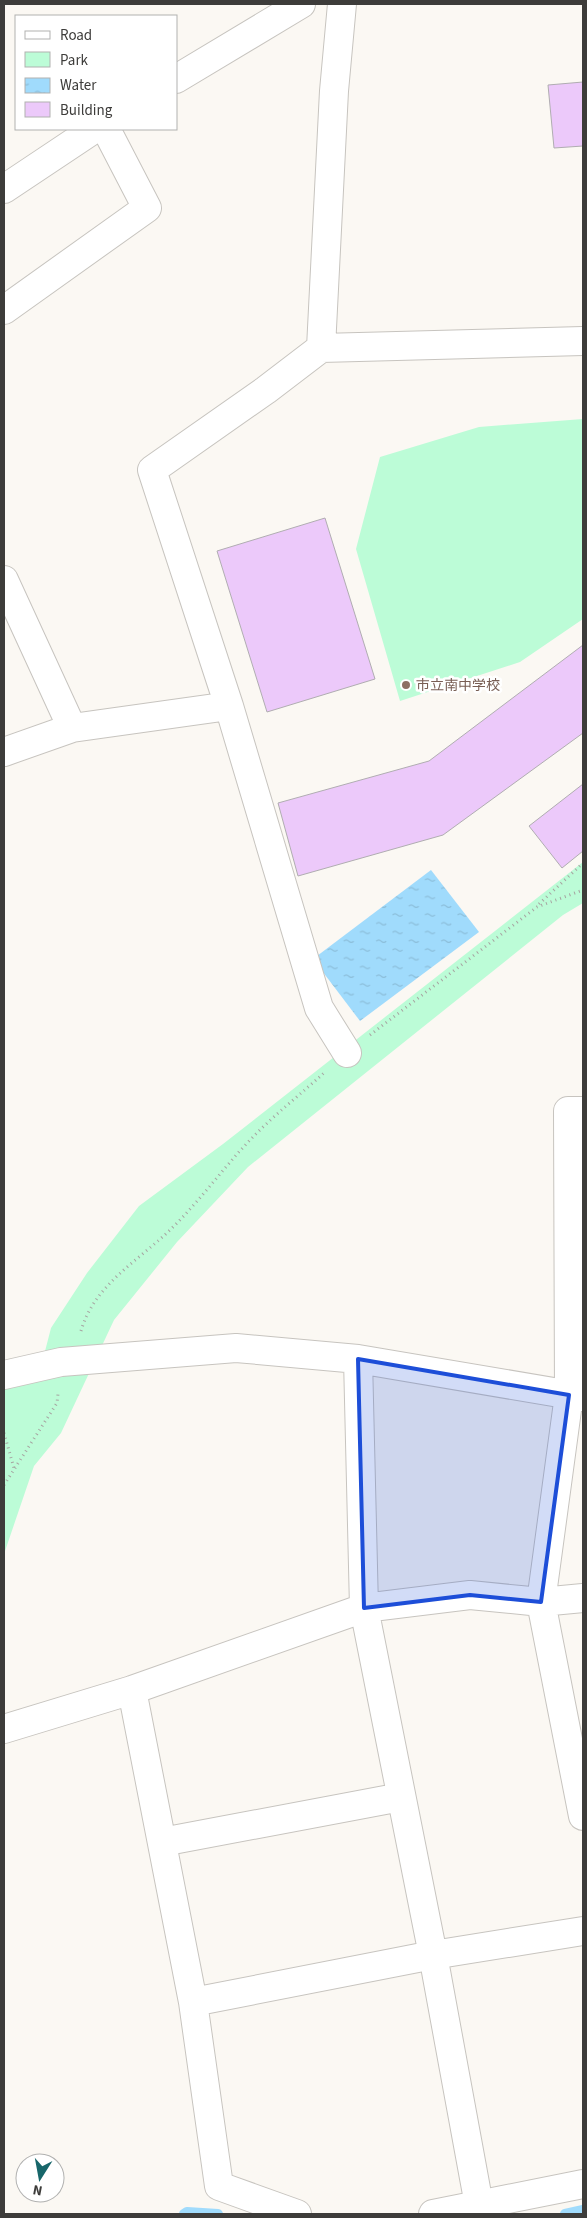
<svg xmlns="http://www.w3.org/2000/svg" width="587" height="2218" viewBox="0 0 587 2218" font-family="'Source Sans 3','Noto Sans JP',sans-serif">
<style>
.park{fill:#bcfcd7}
.water{fill:url(#water-ripples)}
.lines{fill:none;stroke-linecap:round;stroke-linejoin:round}
.stream{stroke:#a0dbfc;stroke-width:10}
.building{fill:#ecc9fa;stroke:#b0adb1}
.minor-casing{stroke:#c7c4bf;stroke-width:30}
.path{stroke:#a6a4a1;stroke-width:3;stroke-dasharray:1 4;stroke-linecap:butt}
.minor{stroke:#fff;stroke-width:28}
.marked{fill:#1d4ed8;fill-opacity:0.2;stroke:#1d4ed8;stroke-width:4;stroke-linejoin:round}
.education-dot{fill:#8d6e63;stroke:#fff;stroke-width:2}
.labels{text-anchor:middle;stroke-width:5;stroke-linejoin:round;paint-order:stroke}
.education-label{font-size:14px;fill:#785e54;stroke:#fff;text-anchor:start}
</style>
<defs>
<pattern id="water-ripples" width="26" height="14" patternUnits="userSpaceOnUse" patternTransform="scale(1.25)"><rect width="26" height="14" fill="#a0dbfc"/><path d="M2 4q2-2 4 0t4 0M15 11q2-2 4 0t4 0" fill="none" stroke="#8bbdd9"/></pattern>
</defs>
<rect width="100%" height="100%" fill="#fbf8f3"/>
<path class="park" d="M583,419V619L520,662L400,701L356,549L380,457L479,427Z
M583,862V903L563,915L248,1167L177,1242L114,1320L61,1433L34,1466L4,1554V1377L43,1359L51,1328L87,1273L139,1206L223,1144Z"/>
<path class="water" d="M431,870L479,932L360,1021L313,959Z"/>
<g class="lines">
<path class="stream" d="M184,2214L187,2212L218,2214
M565,2214L583,2210"/>
</g>
<path class="building" d="M583,82V146L554,148L548,85Z
M325,518L375,679L267,712L217,551Z
M583,645V733L443,835L298,876L278,803L429,761Z
M583,784V851L562,868L529,826Z"/>
<g class="lines">
<defs>
<path id="minor" d="M176,79L301,4
M4,189L94,129
M4,310L147,208L106,129
M321,348L334,91L342,4
M4,580L72,728
M4,752L72,728L229,706
M347,1053L319,1008L229,706L152,470L266,390L321,348L583,341
M583,1111H568L569,1395L541,1602L583,1816
M358,1359L364,1608L433,1955L479,2205
M4,1375L61,1362L236,1348L358,1359L583,1397
M132,1690L193,2002L219,2186L297,2214
M4,1729L132,1690L364,1608L470,1595L541,1602L583,1598
M162,1842L401,1797
M193,2002L433,1955L583,1931
M433,2214L583,2184"/>
</defs>
<use href="#minor" class="minor-casing"/>
<path class="path" d="M539,904L583,863
M370,1035L537,907L583,890
M81,1331C94,1285 138,1261 170,1230C200,1201 223,1168 251,1139C274,1115 301,1094 325,1072
M4,1433L14,1468
M4,1485L57,1403L58,1394"/>
<use href="#minor" class="minor"/>
</g>
<path class="marked" d="M358,1359L569,1395L541,1602L470,1595L364,1608Z"/>
<circle class="education-dot" cx="406" cy="685" r="5"/>
<g class="labels">
<g class="education-label">
<text x="416" y="690">市立南中学校</text>
</g>
</g>
<rect width="587" height="2218" fill="none" stroke="#3d3c3a" stroke-width="10"/>
<rect x="15" y="15" width="162" height="115" fill="#ffffff" stroke="#b1b1b0"/>
<rect x="25" y="31" width="25" height="8" fill="#ffffff" stroke="#b1b1b0"/>
<text x="60" y="40" font-size="15" fill="#3d3c3a">Road</text>
<rect x="25" y="52" width="25" height="15" fill="#bcfcd7" stroke="#b1b1b0"/>
<text x="60" y="65" font-size="15" fill="#3d3c3a">Park</text>
<rect x="25" y="78" width="25" height="15" fill="url(#water-ripples)" stroke="#b1b1b0"/>
<text x="60" y="90" font-size="15" fill="#3d3c3a">Water</text>
<rect x="25" y="102" width="25" height="15" fill="#ecc9fa" stroke="#b1b1b0"/>
<text x="60" y="115" font-size="15" fill="#3d3c3a">Building</text>
<g transform="translate(40 2178) rotate(191)"><circle r="24" fill="#ffffff" stroke="#b1b1b0"/>
<path d="M0-4L9 19L0 12L-9 19Z" fill="#17666a"/>
<text y="-8" font-size="14" font-weight="bold" text-anchor="middle" fill="#3d3c3a">N</text>
</g>
</svg>
